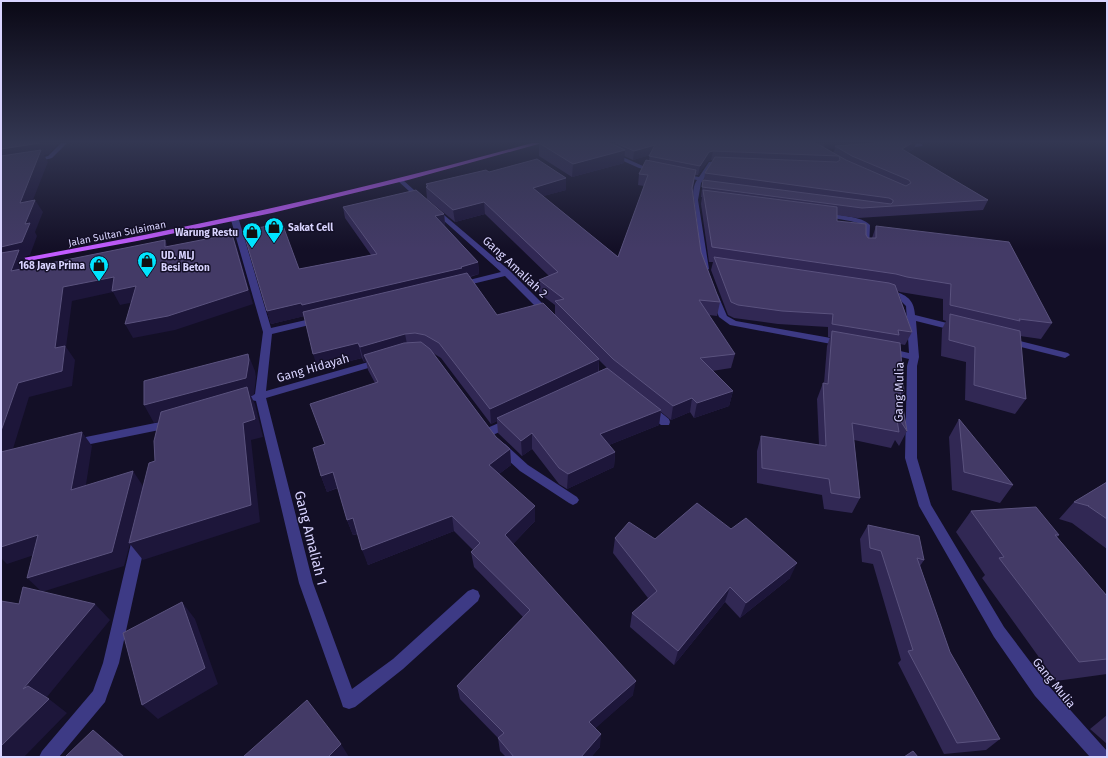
<svg xmlns="http://www.w3.org/2000/svg" width="1108" height="758" viewBox="0 0 1108 758" font-family="'Fira Sans',sans-serif">
<style>
.lines{fill:none;stroke-linecap:round;stroke-linejoin:round}
.minor{fill:#3d3a85;fill-rule:evenodd}
.major{fill:#c25bff;fill-rule:evenodd}
.wall{fill:#312854;fill-rule:evenodd}
.shaded-wall{fill:#1d163a}
.building{fill:#433a66;stroke:#5a527e}
.labels{text-anchor:middle;stroke-width:3;stroke-linejoin:round;paint-order:stroke}
.far-poi-label{font-size:10px;font-weight:bold;fill:#d9d4ff;stroke:#130f26;text-anchor:start}
.far-street-label{font-size:10px;fill:#d9d4ff;stroke:#130f26}
.street-label{font-size:12px;fill:#d9d4ff;stroke:#130f26}
.near-street-label{font-size:14px;fill:#d9d4ff;stroke:#130f26}
</style>
<rect width="100%" height="100%" fill="#130f26"/>
<g class="lines">
<path class="minor" d="M61,143H67L52,158L33,163L30,161L48,156Z
M583,143H591L643,166L659,170L656,172L639,168Z
M920,143L923,145L922,146L902,149L899,147Z
M726,161L729,163L728,164L713,165L701,183L698,200L709,269L705,271L701,269C698,250 686,195 697,180L678,176L681,174L699,177L709,162Z
M399,180H403L424,199V201H420L399,182Z
M433,209H437L510,271L551,312L552,314L551,316H545L505,276L460,287H457L456,285L457,283L501,272L433,211Z
M824,213C836,215 862,216 870,225L869,249H863L862,247V224L850,221L822,216L821,215Z
M235,218L239,220L271,328L319,317L323,320L322,322L272,334L266,391L379,359L384,362L382,364L266,398L313,583L352,689L393,659L468,591L473,589L478,591L480,596L478,601L403,669L355,707L349,709L343,707L341,701L299,583L256,401L251,400L250,398L251,396L255,394L263,332L231,220Z
M887,289C904,294 914,297 915,315L959,326L961,328L956,331L916,321L919,357L917,366V458L931,505L1004,627L1047,684L1107,751V757H1090L1035,696L994,637L919,506L905,458L907,366L909,359L884,353L882,351L887,348L909,353L906,306L900,300L884,294L883,292L884,290Z
M714,292L718,295L727,316L736,321L842,340L847,343L842,346L730,325L719,317L710,295Z
M1008,338L1068,353L1070,355L1065,358L1005,343L1003,341L1005,339Z
M650,406L654,407L669,419L670,422L669,425H661L646,413L645,410L646,407Z
M510,418L514,419L515,422L514,425L493,435H485L484,432L485,429Z
M170,420L174,421L175,424L174,427L76,447L72,446L70,443L72,440L76,439Z
M501,443L505,444L528,465L577,497L579,500L577,503L573,505L569,503L520,471L497,450L495,447L497,444Z
M139,533L144,535L146,539L119,663L107,696L105,702L59,757H39L42,751L93,691L103,663L132,539L134,535Z"/>
<path class="major" d="M532,143H542L408,180L272,213L137,241L1,266V262C180,230 357,192 532,143Z"/>
</g>
<path class="wall" d="M539,143H916L914,149L908,152L988,200L983,210L858,218L837,215V221L866,235L868,238H872L876,226L1052,323L1041,339L1020,336L1026,399L1015,414L965,400L966,362L941,356L942,329L946,321L943,320V299L900,292L898,291L912,332L905,345L900,344L904,392L901,398L907,431L899,446L895,440L891,448L854,440L860,498L852,513L824,509L822,495L757,483V451L761,436L819,445L817,399L823,383H824L827,346L830,337H828V327L778,324L734,318L728,315L711,270L713,262H709L701,204L702,197H701L703,180H704L705,173L714,160H711L708,161L698,175H695L693,190L701,252L720,302L717,316L709,315L735,354L731,368L712,371L733,391L729,406L694,418L690,412L671,420L661,412L659,425L609,445L615,452L614,467L567,489L559,484L532,449L522,456L498,433L497,421L491,424L441,358L433,353L496,437L510,449L511,465L499,474L535,521L513,544L633,695L595,728L600,747L591,757H506L500,751L498,738L460,699L457,686L523,617L474,567L471,552L473,550L454,531L368,565L358,534L353,535L347,520L338,488L327,492L321,476L325,444L375,383L368,370L366,361L364,362L362,358L318,369L304,316L271,324L267,311L299,269L371,255L345,218L343,207L444,214L445,225H444L478,262L479,274L470,277L497,315H555V305L539,293V280L549,276L485,214L455,222L427,199L426,187V184L489,172L566,178V190L543,196L618,257L644,186L638,185L639,174L649,160L650,155L633,160L624,156V163L572,177L539,156ZM827,149H835L833,153ZM599,360L607,368L599,371Z
M959,419L1013,485L1000,503L952,490L949,437Z
M1107,482V549L1072,523L1059,519L1074,502Z
M971,511L1059,535L1057,537L1107,596V674L1056,681L982,578L985,575L956,532Z
M868,525L924,560L920,566L950,652L1000,739L986,750L944,754L898,663L901,660L873,564L862,562L860,539Z
M615,538L655,539L790,578L740,618L725,602L674,665L630,627L632,613L648,598L613,553Z
M1107,715V744L1090,729Z"/>
<path class="shaded-wall" d="M40,143H59L49,154L44,155L48,162L27,215L20,203L1,161V149Z
M825,143H899L835,146V149H823Z
M912,143H916L914,149L898,158L902,149Z
M655,145L654,154L633,160L634,151Z
M625,150L624,163L572,177L573,164Z
M713,151L711,160L708,161L698,175L700,166L709,152Z
M566,178V190L533,199V188Z
M35,200L43,212L35,232L37,236L30,255L24,257L28,263L20,285L1,262V247L25,224Z
M484,202L485,214L455,222L453,210Z
M444,214L445,225L437,227L435,216Z
M232,234L237,247L253,304L175,330L133,338L125,324Z
M165,240L171,253L165,247Z
M478,262L479,274L463,278L305,316L271,324L267,311L461,267Z
M114,277L136,286L144,300L120,305L113,292L72,301L66,347L75,360L72,386L29,397L12,452L1,456V431L18,383L55,348L63,287Z
M405,334L408,349L364,355L366,361L364,362L360,347Z
M358,343L362,358L318,369L313,354Z
M248,354L255,371L256,377L254,395L251,396L255,404L263,437L251,440L260,522L143,560L130,544L124,566L42,592L27,578L133,471L143,486L243,423L249,396L154,423L144,405Z
M599,359L598,375L497,418V421L491,424L490,409Z
M733,391L729,406L694,418L697,403Z
M692,398L690,412L671,420L673,406Z
M661,410L659,425L599,449L600,434Z
M82,432L92,446L83,504L71,490Z
M532,433V449L522,456L521,441Z
M510,449L511,465L491,480L489,465Z
M615,452L614,467L567,489L568,474Z
M333,472L339,487L327,492L321,476Z
M535,506V521L506,551L505,535Z
M452,516L454,531L368,565L362,550Z
M353,518L358,533L353,535L347,520Z
M38,535L52,549L7,564L1,558V547Z
M797,563L790,578L740,618L746,603Z
M730,587L725,602L674,665L678,651Z
M182,602L195,619L218,684L158,719L142,705Z
M95,604L110,620L42,703L23,689Z
M636,681L633,695L588,735L589,722Z
M49,699L67,713L24,757H1V746Z
M93,730L112,745L126,757H124Z
M601,734L600,747L591,757H581Z
M341,744L349,757H328Z"/>
<path class="building" d="M1,143H40L1,149Z
M539,143H610L625,150L573,164Z
M616,143H816L846,160L906,186L911,183L909,180L852,156L835,146L876,143H912L902,149L988,200L862,208L702,187L703,180L891,204L893,202V200L889,198L705,173L715,157L837,162L840,160L839,156L713,151L709,152L700,166L649,156L655,145L634,151Z
M41,150L20,203L35,200L25,224L30,223L22,242L1,247V156Z
M537,159L566,178L533,188L618,257L648,175L639,174L646,160L696,170L692,188L701,252L720,302L699,300L735,354L700,358L733,391L697,403L692,398L673,406L613,359L555,301L564,299L539,280L558,272L484,202L453,210L426,187L428,186L426,184L486,170L489,172Z
M416,190L444,214L435,216L478,262L461,267L462,268L302,305L301,303L267,311L243,231L282,223L299,269L377,254L343,207Z
M703,190L837,207V221L866,224V235L868,238H876V226L1009,242L1052,323L1019,319L1020,321L950,305L951,284L907,277L896,274L712,247Z
M232,234L248,290L168,316L125,324L136,286L112,291L114,277L63,287L55,348L65,346L62,371L18,383L1,431V253L19,250L11,271L165,240V247Z
M714,257L889,283L895,285L912,332L898,330L899,335L832,324L833,314L782,311L738,305L731,302Z
M467,273L497,315L543,303L599,359L490,409L439,343L425,335L415,333L405,334L360,347L358,343L313,354L303,312Z
M950,314L1020,331L1026,399L974,385L975,347L949,340Z
M832,331L900,343L904,392L900,391L907,431L896,414L899,432L852,423L860,498L831,493L829,479L762,468L761,436L826,446L823,383L828,384Z
M421,342L430,349L496,437L510,449L489,465L535,506L505,535L636,681L589,722L601,734L581,757H514L498,738L504,733L457,686L530,610L471,552L480,543L452,516L362,550L353,518L347,520L333,472L321,476L313,448L325,444L310,404L378,382L364,355L404,343Z
M248,354L249,360L246,378L144,405V381Z
M607,368L661,410L600,434L615,452L568,474L559,468L532,433L521,441L497,418Z
M247,387L255,419L243,423L251,505L129,543L149,463L155,461L154,441L161,412Z
M959,419L1013,485L964,472Z
M82,432L71,490L133,471L112,552L27,578L38,535L1,547V452Z
M1107,482V519L1088,506H1089L1074,502Z
M697,503L731,529L746,518L797,563L746,603L730,587L678,651L632,613L657,591L615,538L629,522L655,539Z
M1036,507L1059,535H1055L1107,596V659L1079,662L999,558L1004,557L971,511Z
M868,525L919,536L924,560L917,558L950,652L1000,739L957,743L908,651L913,650L881,551L870,548Z
M23,587L95,604L23,689L28,686L49,699L1,746V601L19,604Z
M182,602L205,668L142,705L123,633Z
M307,700L341,744L328,757H243Z
M93,730L124,757H65Z
M913,751L918,757H904Z"/>
<linearGradient id="sky" x2="0" y2="1"><stop stop-color="#0a0815"/><stop offset="0.57" stop-color="#333752"/><stop offset="1" stop-color="#333752" stop-opacity="0"/></linearGradient>
<rect width="1108" height="249" fill="url(#sky)"/>
<defs>
<symbol id="shop-pin" viewBox="-11 -11 22 30"><path d="M0 17L-7.5 6A9.5 9.5 0 1 1 7.5 6Z" fill="#00e5ff" stroke="#130f26"/><path d="M-5-2.5h2.3a2.7 3.5 0 0 1 5.4 0H5L5.5 6h-11ZM-1.5-2.5h3a1.5 2.3 0 0 0-3 0Z" fill="#111"/></symbol>
</defs>
<g fill-rule="evenodd">
<use href="#shop-pin" x="263" y="216" width="22" height="30"/>
<use href="#shop-pin" x="241" y="221" width="22" height="30"/>
<use href="#shop-pin" x="136" y="250" width="22" height="30"/>
<use href="#shop-pin" x="88" y="254" width="22" height="30"/>
</g>
<g class="labels">
<g class="far-poi-label">
<text x="288" y="231">Sakat Cell</text>
<text x="238" y="236" text-anchor="end">Warung Restu</text>
<text x="161" y="259">UD. MLJ<tspan x="161" dy="12">Besi Beton</tspan></text>
<text x="85" y="269" text-anchor="end">168 Jaya Prima</text>
</g>
<g class="far-street-label">
<text transform="translate(117 233) rotate(-11)" y="4">Jalan Sultan Sulaiman</text>
</g>
<g class="street-label">
<text transform="translate(515 267) rotate(43)" y="4">Gang Amaliah 2</text>
<text transform="translate(313 368) rotate(-16)" y="4">Gang Hidayah</text>
<text transform="translate(899 392) rotate(-89)" y="4">Gang Mulia</text>
<text transform="translate(1054 683) rotate(51)" y="4">Gang Mulia</text>
</g>
<g class="near-street-label">
<text transform="translate(311 538) rotate(76)" y="5">Gang Amaliah 1</text>
</g>
</g>
<rect width="1108" height="758" fill="none" stroke="#d9d4ff" stroke-width="4"/>
</svg>
